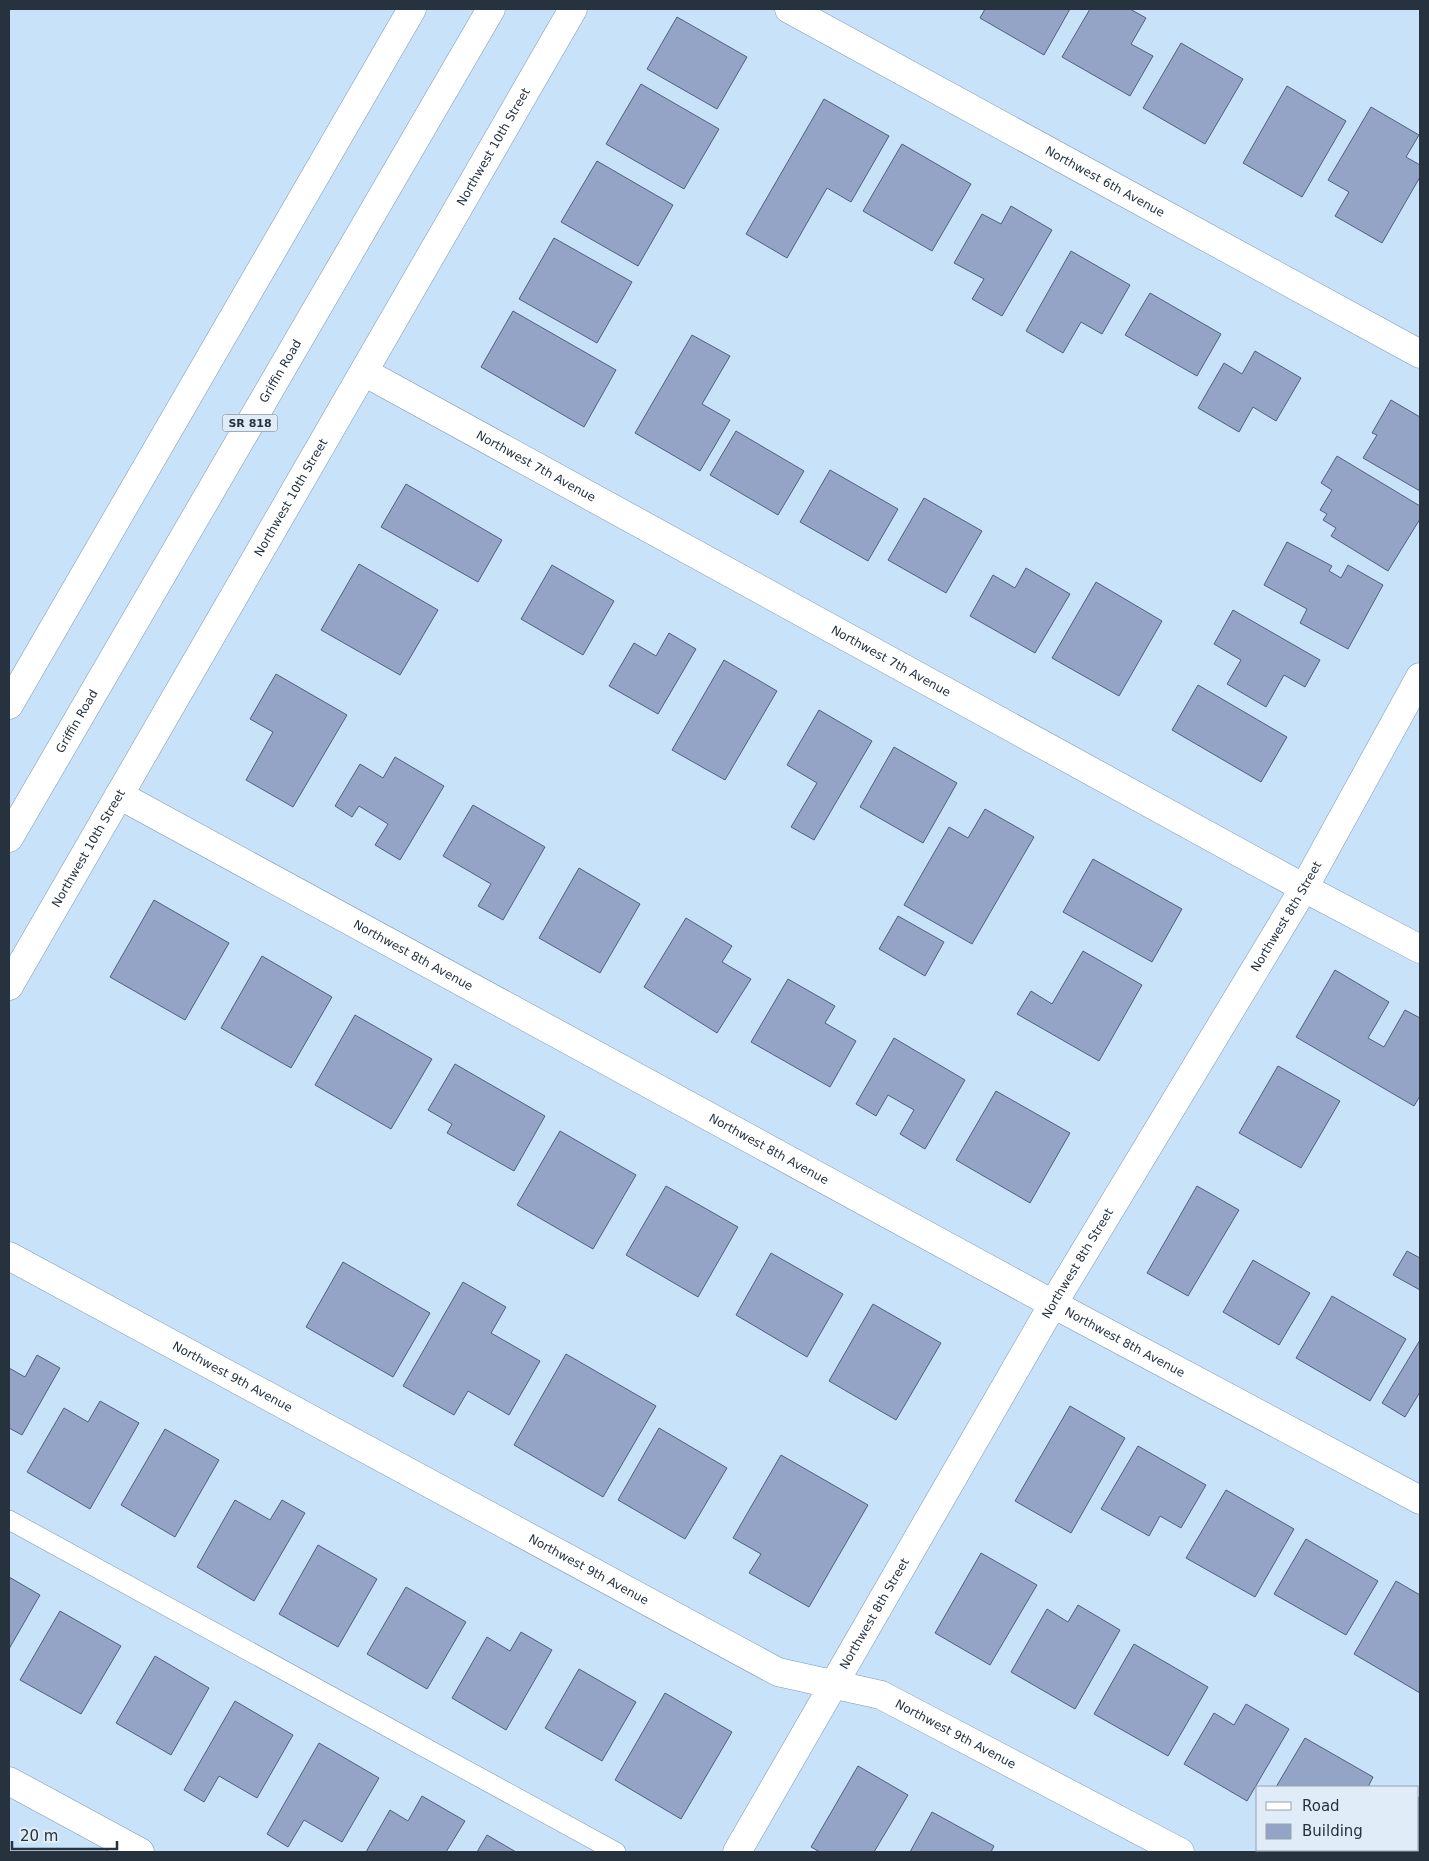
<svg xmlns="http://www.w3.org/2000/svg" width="1429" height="1861" viewBox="0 0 1429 1861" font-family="'DejaVu Sans',sans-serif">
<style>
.building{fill:#94a4c6;stroke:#526080}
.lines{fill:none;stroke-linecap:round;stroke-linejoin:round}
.lane-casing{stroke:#7a99b4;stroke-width:20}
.street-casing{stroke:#7a99b4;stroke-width:29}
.primary-casing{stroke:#7a99b4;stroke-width:29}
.lane{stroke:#fff;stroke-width:19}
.street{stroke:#fff;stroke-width:28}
.primary{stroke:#fff;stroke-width:28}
.labels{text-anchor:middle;stroke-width:4;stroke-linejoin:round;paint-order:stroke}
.shield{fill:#e0edf9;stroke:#5e6b76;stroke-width:1}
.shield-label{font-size:11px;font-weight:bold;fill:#26333e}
.street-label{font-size:12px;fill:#26333e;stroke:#e0edf9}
</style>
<rect width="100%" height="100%" fill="#c8e2f9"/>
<path class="building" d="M985,9H1070L1044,55L980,18Z
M1090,9H1130L1146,18L1131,44L1153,56L1130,96L1062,57Z
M677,17L747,57L717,109L647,69Z
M1181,43L1243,79L1205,144L1143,108Z
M641,84L719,129L684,189L606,144Z
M1287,86L1346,121L1302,197L1243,163Z
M824,99L889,136L851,202L827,188L787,258L746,234Z
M1371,107L1419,135L1406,157L1420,165V177L1382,243L1335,216L1349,192L1328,180Z
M902,144L971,184L932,251L863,211Z
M597,161L673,205L638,266L561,222Z
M1011,206L1052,230L1002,316L972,299L984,279L954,263L982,214L1001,224Z
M554,238L632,282L597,343L519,299Z
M1071,251L1130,285L1102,334L1081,322L1063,353L1026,331Z
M1150,293L1221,334L1197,376L1125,335Z
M513,311L616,370L584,427L481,367Z
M692,335L730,356L702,404L730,420L700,471L635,433Z
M1255,351L1301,378L1276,421L1253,407L1239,432L1198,408L1224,363L1242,374Z
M1391,400L1420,417V491L1363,458L1377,435L1372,433Z
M736,431L804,471L778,515L710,475Z
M1337,456L1420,506V519L1388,571L1331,536L1336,528L1323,520L1327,514L1320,510L1332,490L1321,483Z
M830,470L898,509L868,561L800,522Z
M406,484L502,540L478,582L381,527Z
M924,498L982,531L946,593L888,560Z
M1287,542L1332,566L1329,571L1341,578L1348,565L1383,585L1348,649L1300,623L1307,609L1264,585Z
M359,564L438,610L400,675L321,630Z
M552,565L614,601L583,655L521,619Z
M1026,568L1070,594L1035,653L970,616L993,575L1015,588Z
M1096,582L1162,621L1119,696L1052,658Z
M1233,610L1320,660L1305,687L1284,675L1266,707L1227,684L1241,660L1214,644Z
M669,633L696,649L658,714L609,686L634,643L656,656Z
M724,660L777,691L725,780L672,750Z
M276,674L347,715L293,807L246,780L273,732L250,719Z
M1198,685L1287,737L1261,782L1172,730Z
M819,710L872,741L814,840L791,827L817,783L787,765Z
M894,747L957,783L923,843L860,807Z
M395,757L444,786L400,860L375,845L388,824L359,806L352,817L335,806L360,764L383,778Z
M473,805L545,847L503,920L478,906L491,884L443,856Z
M985,809L1034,837L972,944L904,905L949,827L968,838Z
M1093,859L1182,909L1152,962L1063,912Z
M579,868L640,904L600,973L539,938Z
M154,900L229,943L185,1020L110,977Z
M898,916L944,942L925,976L879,949Z
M686,918L732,946L722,962L751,979L717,1033L644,987Z
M1083,951L1142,985L1099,1061L1017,1014L1031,991L1052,1004Z
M262,956L332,997L291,1068L221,1028Z
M1335,970L1389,1002L1368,1038L1384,1047L1405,1010L1420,1018V1096L1414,1106L1296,1037Z
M788,979L835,1006L825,1023L856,1041L830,1087L751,1042Z
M355,1015L432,1059L391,1129L315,1085Z
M894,1038L965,1080L925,1149L900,1134L914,1110L888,1095L876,1116L856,1104Z
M455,1064L545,1116L514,1171L447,1133L452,1124L428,1110Z
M1278,1066L1340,1101L1301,1168L1239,1133Z
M996,1091L1070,1133L1030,1203L956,1160Z
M560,1131L636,1175L593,1249L517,1205Z
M666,1186L738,1227L698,1297L626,1255Z
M1197,1186L1239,1210L1188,1296L1147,1273Z
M1407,1251L1420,1258V1290L1393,1275Z
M771,1253L843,1294L807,1357L736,1315Z
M1253,1260L1310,1293L1279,1345L1223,1312Z
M343,1262L430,1313L393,1377L306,1327Z
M463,1282L506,1307L491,1333L540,1361L509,1415L468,1391L454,1415L403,1386Z
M1332,1296L1406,1339L1370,1401L1296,1358Z
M873,1304L941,1343L896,1420L829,1381Z
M1420,1340V1392L1405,1417L1382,1403Z
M566,1354L656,1406L603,1497L514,1445Z
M37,1355L60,1368L22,1435L9,1428V1368L25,1377Z
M100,1401L139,1423L90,1509L27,1472L64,1408L88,1422Z
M1070,1406L1125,1438L1071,1533L1015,1501Z
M659,1428L727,1468L685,1539L618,1500Z
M165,1429L219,1460L175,1537L121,1505Z
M1138,1446L1206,1485L1181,1528L1160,1516L1149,1536L1101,1509Z
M781,1455L868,1505L809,1607L749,1573L761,1554L733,1538Z
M1226,1490L1294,1529L1255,1597L1186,1558Z
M235,1500L270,1520L282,1500L305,1513L254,1601L197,1567Z
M1306,1539L1378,1581L1346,1635L1274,1594Z
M318,1545L377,1579L338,1647L279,1614Z
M981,1553L1037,1585L990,1665L935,1633Z
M9,1577L40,1595L9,1649Z
M1396,1581L1420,1595V1693L1354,1654Z
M406,1587L466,1622L427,1689L367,1654Z
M1078,1605L1120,1630L1075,1709L1011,1672L1047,1609L1068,1622Z
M60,1611L121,1646L81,1714L20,1680Z
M521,1632L552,1650L506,1730L452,1698L487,1637L510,1651Z
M1134,1644L1208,1687L1168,1756L1094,1714Z
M155,1656L209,1688L171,1755L116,1723Z
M579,1669L636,1702L602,1761L545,1728Z
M665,1693L732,1732L681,1819L615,1780Z
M235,1701L293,1735L257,1798L219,1776L204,1802L184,1790Z
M1246,1704L1289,1729L1247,1801L1184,1764L1214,1713L1234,1725Z
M1305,1738L1373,1777L1368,1787H1276Z
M319,1743L379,1778L342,1842L304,1820L288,1847L267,1834Z
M858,1766L908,1795L874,1852H820L811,1847Z
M422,1796L465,1821L446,1852H366L390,1810L408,1821Z
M1418,1797L1420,1798V1852H1352L1353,1850H1418Z
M932,1812L994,1846L991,1852H910Z
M487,1835L516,1852H477Z"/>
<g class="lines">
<defs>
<path id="lane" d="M9,1520L616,1852"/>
<g id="street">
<path id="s1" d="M789,9L1420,354"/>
<path id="s2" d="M364,372L1304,888L1420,949"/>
<path id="s3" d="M119,795L1053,1304L1420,1500"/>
<path id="s4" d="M9,986L573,9"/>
<path id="s5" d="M9,1256L778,1672L881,1695L1180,1852"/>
<path d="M9,1781L140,1852"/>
<path id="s6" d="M737,1852L1053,1304L1304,888L1420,677"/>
</g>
<g id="primary">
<path d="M9,705L412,9"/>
<path id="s7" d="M9,838L491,9"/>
</g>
</defs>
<use href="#lane" class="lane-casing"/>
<use href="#street" class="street-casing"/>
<use href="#primary" class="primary-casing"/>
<use href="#lane" class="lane"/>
<use href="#street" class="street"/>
<use href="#primary" class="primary"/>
</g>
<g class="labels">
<rect class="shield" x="222.5" y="414.5" width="55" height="17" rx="4"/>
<g class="shield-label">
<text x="250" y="427">SR 818</text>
</g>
<g class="street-label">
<text dy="4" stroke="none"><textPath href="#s4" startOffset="969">Northwest 10th Street</textPath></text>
<text dy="4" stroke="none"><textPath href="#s1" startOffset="360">Northwest 6th Avenue</textPath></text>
<text dy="4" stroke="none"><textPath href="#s7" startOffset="540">Griffin Road</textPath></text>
<text dy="4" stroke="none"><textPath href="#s2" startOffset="196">Northwest 7th Avenue</textPath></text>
<text dy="4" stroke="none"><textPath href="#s4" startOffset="564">Northwest 10th Street</textPath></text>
<text dy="4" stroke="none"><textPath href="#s2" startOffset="601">Northwest 7th Avenue</textPath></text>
<text dy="4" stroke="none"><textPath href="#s7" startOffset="135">Griffin Road</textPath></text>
<text dy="4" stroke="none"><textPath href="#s4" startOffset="159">Northwest 10th Street</textPath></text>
<text dy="4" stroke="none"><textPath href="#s6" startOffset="1085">Northwest 8th Street</textPath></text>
<text dy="4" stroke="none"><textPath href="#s3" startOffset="335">Northwest 8th Avenue</textPath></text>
<text dy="4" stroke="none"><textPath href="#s3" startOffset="740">Northwest 8th Avenue</textPath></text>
<text dy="4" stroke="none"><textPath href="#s6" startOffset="680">Northwest 8th Street</textPath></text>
<text dy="4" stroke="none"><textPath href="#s3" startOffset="1145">Northwest 8th Avenue</textPath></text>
<text dy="4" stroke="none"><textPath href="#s5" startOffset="254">Northwest 9th Avenue</textPath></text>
<text dy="4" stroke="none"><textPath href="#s5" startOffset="659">Northwest 9th Avenue</textPath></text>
<text dy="4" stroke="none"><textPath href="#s6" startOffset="275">Northwest 8th Street</textPath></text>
<text dy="4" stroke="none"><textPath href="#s5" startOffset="1064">Northwest 9th Avenue</textPath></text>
</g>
</g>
<rect width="1429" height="1861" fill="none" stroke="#26333e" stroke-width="20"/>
<rect x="1256" y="1786" width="162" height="65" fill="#e0edf9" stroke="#96a3ae"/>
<rect x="1266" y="1802" width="25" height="8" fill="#ffffff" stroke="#96a3ae"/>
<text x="1302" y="1811" font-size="15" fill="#26333e">Road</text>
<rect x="1266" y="1824" width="25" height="15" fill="#94a4c6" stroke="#96a3ae"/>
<text x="1302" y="1836" font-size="15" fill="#26333e">Building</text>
<path d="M12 1841v8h105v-8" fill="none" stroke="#26333e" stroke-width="2.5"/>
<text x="20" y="1841" font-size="15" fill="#26333e" stroke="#e0edf9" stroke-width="4" paint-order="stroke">20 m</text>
</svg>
